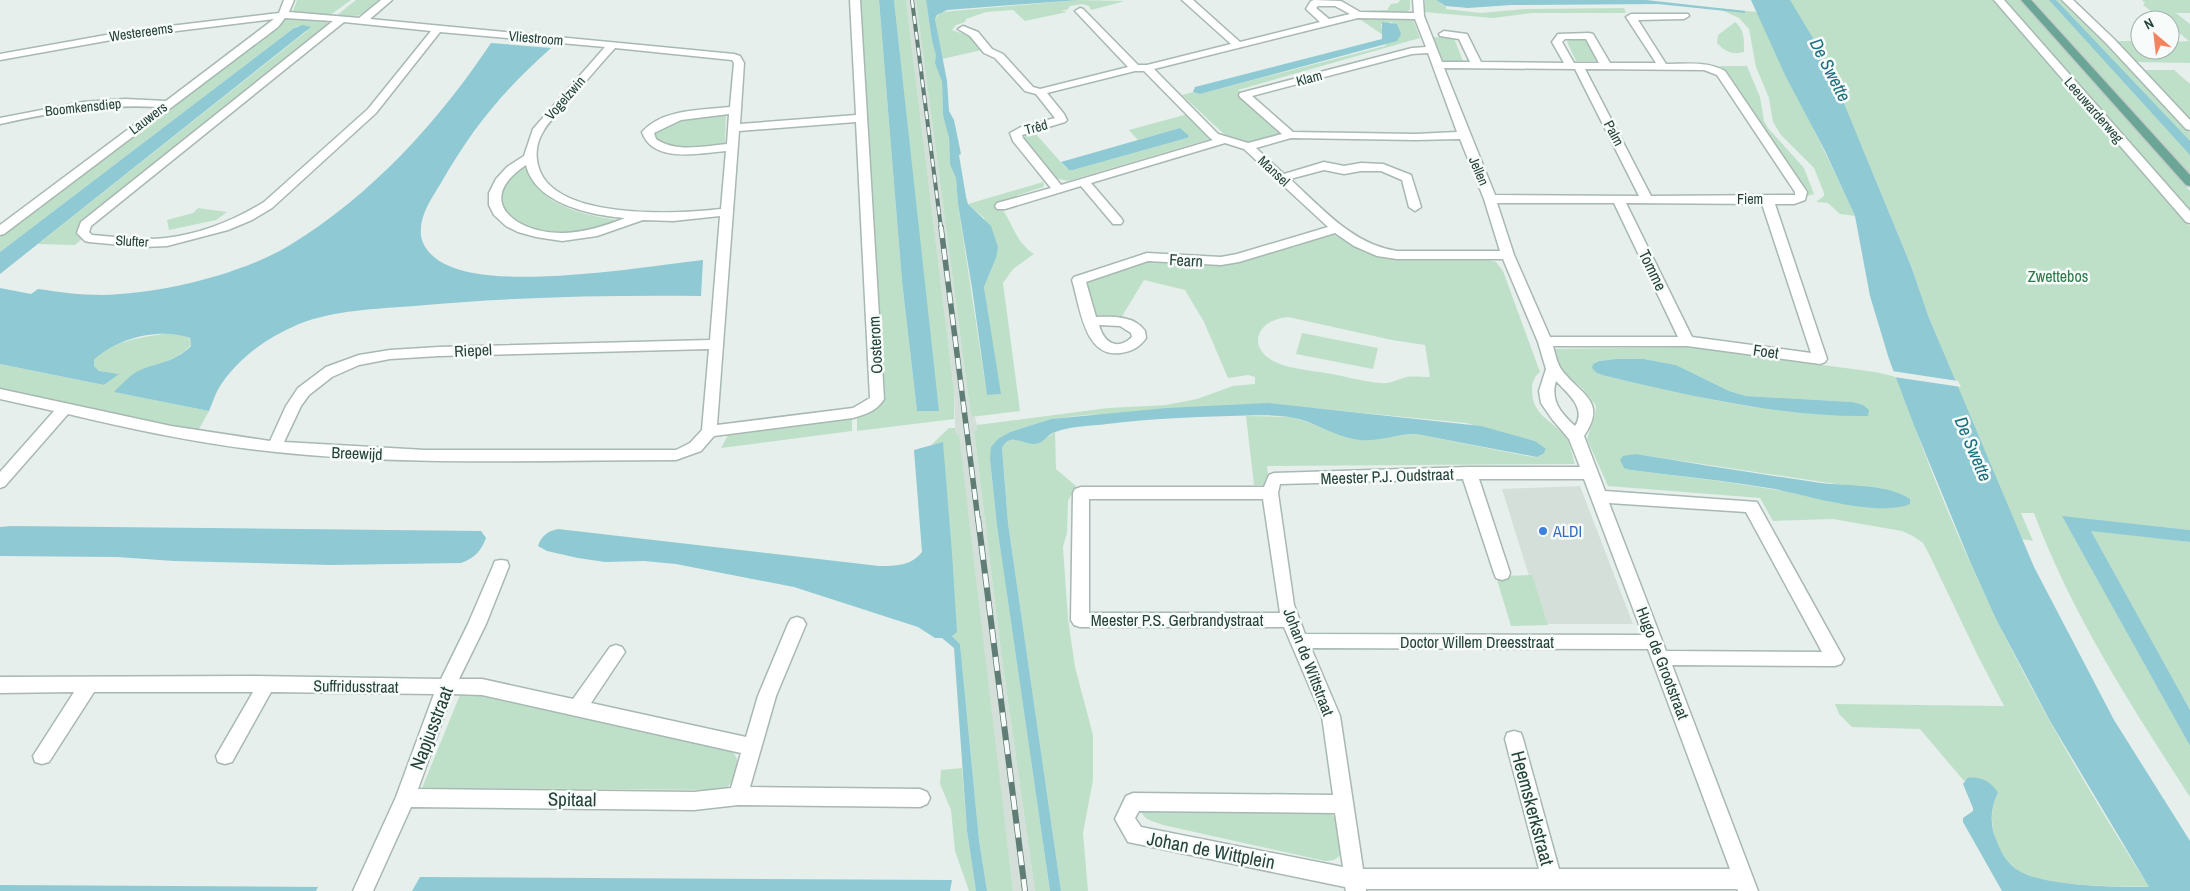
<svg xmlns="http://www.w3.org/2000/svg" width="2190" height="891" viewBox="0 0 2190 891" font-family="'Archivo Narrow',sans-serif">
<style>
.built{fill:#d4dfda}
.green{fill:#bfe0c8;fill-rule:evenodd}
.water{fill:#8ec9d4}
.pier{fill:#e6efeb}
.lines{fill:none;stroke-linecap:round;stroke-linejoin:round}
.minor-casing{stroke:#a8b8b2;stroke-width:3}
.major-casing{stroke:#c2cac8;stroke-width:3}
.minor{fill:#fff;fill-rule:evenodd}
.major{fill:#6aa596;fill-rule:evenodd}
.rail-far2-casing{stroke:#5f7d75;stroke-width:4}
.rail-far1-casing{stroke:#5f7d75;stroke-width:5.5}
.rail-casing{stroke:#5f7d75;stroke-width:6}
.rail-far2{stroke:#f7fbf9;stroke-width:2.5;stroke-dasharray:8;stroke-linecap:butt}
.rail-far1{stroke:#f7fbf9;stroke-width:4;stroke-dasharray:11;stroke-linecap:butt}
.rail{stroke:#f7fbf9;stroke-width:4.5;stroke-dasharray:14;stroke-linecap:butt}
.shop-dot{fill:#3f7fe0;stroke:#f7fbf9;stroke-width:2}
.labels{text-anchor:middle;stroke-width:5;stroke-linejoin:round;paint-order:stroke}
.far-street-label{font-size:14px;fill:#24423a;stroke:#f7fbf9}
.street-label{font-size:16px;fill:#24423a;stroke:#f7fbf9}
.park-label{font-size:16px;fill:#2d7a4b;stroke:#f7fbf9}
.shop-label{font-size:16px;fill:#366cbe;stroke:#f7fbf9;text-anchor:start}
.water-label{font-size:18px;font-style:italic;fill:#1c6f80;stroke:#f7fbf9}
.near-street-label{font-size:19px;fill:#24423a;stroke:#f7fbf9}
</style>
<rect width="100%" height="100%" fill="#e6efeb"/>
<path class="built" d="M906,0H916L971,417H975L977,425V430L974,431L1001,652L1035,891H1013L955,428L954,391Z
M1580,486L1633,624H1544L1502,489Z"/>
<path class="green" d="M297,0H351L329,16L296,12L293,11Z
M356,0H381C363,14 360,19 336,16Z
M860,0H879L902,281L917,411H938L894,0H906L954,391V419L857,431V418L878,407L885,394Z
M916,0H926L932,41L936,56V63L942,82L943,115L948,126L950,165L956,178L958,204L987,395L1000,394L984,287L996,258L984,218L968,204L1043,182L1044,184L1043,187L997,202C1011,217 1015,243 1034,254L1013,269L1003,283L1020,411L971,417Z
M1079,0L1125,1L1091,10L1089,6L1082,4L1070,6L1067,10H1019H1061L1067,12L1025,21L1013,10L986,12L966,19L965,22L956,25L952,30L970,36L982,50L942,59L935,19L941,12Z
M1400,0H1410V9L1406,13L1358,11L1387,10L1391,4L1398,3Z
M1425,0H1436L1446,6V9L1480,13L1526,9L1624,8L1626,13H1532L1493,18L1424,12Z
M1784,0H1995L2190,226V530L2063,517L2190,746V797C2132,707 2072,615 2034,513H2021L2033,541L2021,539L1953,377L1929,318L1911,266L1859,140Z
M2003,0H2021L2190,191V216Z
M2033,0H2063L2093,28L2190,133V174Z
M2142,0H2190V13H2176L2190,24V63L2135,62L2116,41H2140V50H2170V42L2189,41L2170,25V20H2163L2143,5L2145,3Z
M1717,8L1757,12C1788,81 1824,147 1855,216L1840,214L1828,203L1816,202L1824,196V193L1814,168L1781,135L1773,122L1769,98L1756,67L1749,29L1739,18Z
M287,17L333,23L85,221L77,229L78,235L82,239L75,245L38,244L307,31L297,26L294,28L0,252V235Z
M1358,18H1409L1413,19L1420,38L1238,90L1284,132L1250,143L1226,136L1182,95L1193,92L1200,94L1385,46L1393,22L1381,24L1383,35Z
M1735,22C1745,30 1744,40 1744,52C1733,55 1725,52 1717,43L1718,35Z
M1432,37L1454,38L1463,61H1442Z
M1572,38H1589L1602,61H1576L1567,42Z
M1720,66H1747L1760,97L1764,121L1768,128L1804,168L1814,194L1807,196Z
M2142,70H2174L2190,84V121Z
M726,114L725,146L674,147L655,141L653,135C663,118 708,116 726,114Z
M1188,114L1210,136V139L1068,181L1055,178L1023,140L1025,135L1035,133L1066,168L1073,170L1187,138L1180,128L1138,140L1129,130Z
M527,163C529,170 532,178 536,185C552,210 597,217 624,221C590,230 523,248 503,207C493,188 514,173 527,163Z
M198,208L227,212L216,220L169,230L167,220L193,213Z
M1326,233L1342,237L1367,251L1484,259L1496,262L1503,271L1540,372C1535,376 1532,382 1532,389C1532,415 1549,418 1564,435C1570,441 1572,455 1575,464L1267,466L1269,485H1254L1246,416L1292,417L1359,440L1416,434L1527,456L1537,457L1543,454L1535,441L1466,423L1312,408L1086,415L1051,419L1010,432L990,459L997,526L1050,891H1035L1001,652L974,431L977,430V425L1108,408L1166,405L1197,399L1233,386L1255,384V377L1248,375L1228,378L1204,322L1185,290L1144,280L1121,318H1098L1094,316L1086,282L1150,261L1205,265L1238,262ZM1288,317L1392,340L1425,345L1430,377C1423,377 1414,376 1407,377C1398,379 1390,384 1381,383C1365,382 1348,377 1332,374C1316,371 1298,370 1283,365C1247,354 1251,321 1288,317Z
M1302,333L1378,348L1373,369L1296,354Z
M163,334H177L189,338L191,345C172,364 160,361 139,371C130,375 122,385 115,392L209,411L198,431L144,421L0,388V364L104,385L118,374L99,371L93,366L94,360C113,341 138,338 163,334Z
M1689,347L1875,372L1897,377C1925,459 1958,540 1996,618C2041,711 2094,800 2149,887C2116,885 2042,889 2016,869C2006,861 1999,850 1995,838C1991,822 1990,808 1998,793C1990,783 1981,776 1967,778L1964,781L1920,729L1852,727L1839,714L1835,704L2004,706L1978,656L1930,556L1923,543L1913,536L1902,531L1833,519L1773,521L1760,498L1608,486L1587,439L1595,415L1596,406L1583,389L1563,372L1553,349ZM1616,359H1644L1676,365L1729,391L1746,396L1852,402L1859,416L1753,407L1714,400L1606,376L1600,361ZM1636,454L1849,486L1910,503C1877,518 1807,494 1771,489C1725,481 1678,476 1631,470Z
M852,419V431L721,448L729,433Z
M949,428H955L956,434L959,435L1013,891H987L979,840L961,654L960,644L952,636L943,443L931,445Z
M1055,432L1056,469L1076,486L1068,501L1067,533L1063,547L1068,619L1075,667L1093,735V780L1083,833L1088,891H1061L1008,523L1002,447C1010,433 1024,444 1037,444Z
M2090,530L2190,542V710Z
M1532,575L1548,625L1511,626L1497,580L1502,576Z
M462,690L732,750C744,769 739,774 725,790L422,788Z
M962,768L967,831L976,891H969L955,851L951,810L940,784L941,770Z
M1141,807L1324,808C1342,820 1340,831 1343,851C1338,859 1334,861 1325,861L1163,825C1153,821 1141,820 1141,807Z"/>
<path class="water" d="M879,0H894L939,411H917L902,281Z
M926,0H1079L947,10L937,15L935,19L947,81L949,111L954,120L961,154L959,155L966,197L968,204L991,226L998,247L996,258L984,287L1001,394L987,395L972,288L958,204L956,178L950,165L949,138L943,115L942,82L935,63L936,56L932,41Z
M1436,0H1646L1745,11V13L1658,4L1511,5L1468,8L1446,6Z
M1751,0H1790L1816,43L1843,101L1911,266L1929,318L2034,567L2114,720L2190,841V891H2002L1963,822V818L1973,811V808L1963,784L1967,778C1980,776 1992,782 1998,793C1991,806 1990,820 1994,834C1999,848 2004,860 2016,869C2040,887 2118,887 2149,887L2050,721L1996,619L1971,564L1915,428L1889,359L1870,296L1855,216L1825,151L1785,75Z
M2049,0H2056L2059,3L2190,141V155Z
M1382,22L1397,24L1401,34L1397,41L1200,94L1193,92L1195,87L1382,39Z
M303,25L311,27L0,274V252L294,28Z
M491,43L551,48C503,91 473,127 441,183C432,198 419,215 421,235C422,248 435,260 447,265C499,291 643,267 703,260L701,296C605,295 509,297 414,306C376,309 334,310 299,324C268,337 241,356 222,383C216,391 213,402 209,411L114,392C121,385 130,375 138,371C160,361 172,364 191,346L190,338C161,327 116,338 94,360V366L99,371L119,374L104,385L0,364V288L31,294L38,289C59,292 80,295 102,295C159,294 241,275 290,245C371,196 439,121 491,43Z
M1180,128L1189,136L1187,138L1073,170H1069L1061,162Z
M1616,359H1644L1676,365L1729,391L1746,396L1852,402L1863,405L1869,410L1868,416C1781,417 1690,396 1606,376L1597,373L1592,368L1593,364L1600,361Z
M1268,403L1481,426L1535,441L1546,449L1543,454L1537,457L1416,434C1397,434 1378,442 1359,440C1335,437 1314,421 1290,417C1270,414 1249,416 1229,416C1189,417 1148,419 1107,424C1091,426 1071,426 1055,432C1048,434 1045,441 1039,443C1026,448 1011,430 1002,448L1008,523L1061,891H1050L997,526L990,459L991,447L998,439L1010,432L1051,419L1167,408Z
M943,442L952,553L957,632L952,636L960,644L961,654L979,840L987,891H976L967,831L954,648L942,638H935L918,627L794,587L676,564L644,561L605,562L578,558L547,551L538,546C541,536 548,531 558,529L879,566C896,566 911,566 922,552L914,450Z
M1636,454C1697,464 1759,474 1821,483C1847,486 1889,484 1910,499V504C1878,517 1809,496 1775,489C1728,481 1679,476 1631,470L1624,468L1620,460L1623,456Z
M2062,516L2190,530V542L2091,531L2190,710V746Z
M11,526L481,531L486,538C481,551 475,558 461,563L331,565L174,561L117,557L0,556V527Z
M420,877L952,880L950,891H412Z
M0,885L318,887L316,891H0Z"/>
<path class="pier" d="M1892,371L1958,381L1961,387L1894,377Z"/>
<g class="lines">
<defs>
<path id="minor" d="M284,0H294L289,12L359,18L381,0H392L370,19L734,54L740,56L744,63L740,124L856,115L850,0H860L884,399C877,411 866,414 853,418L714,436L701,451L676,460C543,460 409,466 276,452C205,445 136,430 68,414L5,486L0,488V472L54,411L0,399V389L171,426L270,441L286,406L298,388L326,367L359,355L390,350L439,347L710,340L720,216L673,221L643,220L597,236L562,241L536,237L518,232L506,226L494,215L489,205V193L496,179L507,167L524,156L533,129L605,47L440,32L376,113L272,208L252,220L228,230L167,246L143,247L89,242L85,241L77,233L81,222L333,21L285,18L278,27L4,234L0,235V225L158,107C104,104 52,112 0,124V118L83,102L125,99L166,101L274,19L128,37L0,60V54L128,31L279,13ZM344,22L431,31L368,109L264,202C235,220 200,234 166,238C142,241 117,237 92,235L89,232L91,226ZM615,48L732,60L734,63L730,107C702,110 662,109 642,132C653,164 700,153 726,151L721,209C677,214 551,221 538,165C535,155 537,141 543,132C547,123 556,116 562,109C580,88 597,68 615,48ZM729,114L727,144C704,146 675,153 656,139L654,133L681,120ZM856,122L870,398L853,408L717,425L739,131ZM526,165C535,204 591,215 625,218C605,226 584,233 561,233C515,233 473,200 526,165ZM709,349L702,430L690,443L676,450H425L284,442L301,406L309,395L332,377L359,365L390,359L439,356Z
M1182,0H1193L1240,42L1320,22L1306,9L1311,1L1314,0L1341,1L1360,12L1414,13L1413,0H1423L1424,16L1442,62H1470L1459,39L1440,36L1439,34L1444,31L1467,34L1481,62L1564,63L1552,42L1558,34L1589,33L1593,34L1610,63H1656L1626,17L1631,14H1688L1689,16L1684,19L1638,20L1666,64C1686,64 1707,61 1725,71L1807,192L1805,200L1794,204H1775L1827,359L1825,362L1820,364L1687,346H1553C1555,353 1557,363 1561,369C1580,395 1608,400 1584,436L1605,491L1757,502L1844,659L1841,664L1835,666L1672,665L1758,891H1738L1737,889H1366V891H1346L1345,887L1128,842L1115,819L1126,796L1133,793L1333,795L1322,716L1284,627H1080L1074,625L1071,620L1073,493L1075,489L1081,487H1264L1269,475L1274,473L1469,467H1580L1569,439L1552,419L1541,403L1539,391L1546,369L1538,342L1503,259H1397L1377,256L1354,246L1335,233L1239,262L1221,265L1148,261L1086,282L1096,317C1113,316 1135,316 1145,331L1146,338C1140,347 1131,352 1120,353C1084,358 1080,305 1072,280L1074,277L1147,253L1221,257L1237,254L1328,227L1244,149L1225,143L1091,183L1121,218L1123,221L1121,224H1113L1081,186L1005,209H997L995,206L997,203L1051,188L1013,141L1010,133L1021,127L1055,118L1036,94L1025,91L995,58L984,53L970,36L958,29L963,26L978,32L992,49L1003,54L1033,87L1040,89L1128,67L1077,13L1075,11L1080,8L1083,9L1138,65H1147L1231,44ZM1318,6H1335L1350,14L1329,19L1316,8ZM1358,18L1415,19L1426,47L1412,48L1240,93L1239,95L1240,97L1282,134L1248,143L1218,134L1154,69ZM1565,39H1586L1599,63H1574L1562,42ZM1428,53L1457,132L1415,134L1293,132L1252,96L1412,54ZM1444,68L1575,69L1639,196L1495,195ZM1585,69L1704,70L1717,75L1795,192V195L1651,196ZM1135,71H1144L1210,138L1213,140L1061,185L1023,138L1022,135L1065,122L1067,120L1064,114L1047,93ZM1291,138L1415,140L1460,139L1484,199L1500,251H1397C1353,245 1322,208 1290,179L1324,170L1344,174L1361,171H1381L1402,180L1409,207L1415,211L1421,207L1411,175L1383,164L1361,163L1344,166L1324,162L1284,174L1256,148ZM1497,203H1614L1678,337H1550L1514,255ZM1626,203L1762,204L1811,353L1692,337ZM1099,325L1120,326L1131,333L1132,337C1117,351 1104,343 1099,325ZM1556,381C1567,393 1587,408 1575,426C1561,413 1550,401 1556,381ZM1463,479L1494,573L1496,578L1502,580L1508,578L1510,573L1479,479H1584L1643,635L1305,634L1294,605L1278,493L1280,484ZM1089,499H1263L1280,613H1089ZM1609,503L1746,512L1822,652L1666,651ZM1311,648L1648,649L1730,869H1559L1523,739L1521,733L1514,731L1507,733L1505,739L1539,869H1363L1340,716ZM1139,811L1335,813L1343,867L1141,827L1135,818Z
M1994,0H2004L2190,211V223L2186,222Z
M2062,0H2073L2114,39L2190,120V130L2186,129L2106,43Z
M501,560L507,561L509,566L486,624L459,679H482L573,699L610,647L616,645L622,647L625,652L591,703L746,737L758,696L788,624L791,619L797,617L803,619L806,624L776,696L750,787L920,789L927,792L930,798L927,804L920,807L738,805L694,810L411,807L373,891H353L396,797L434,694L271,692L232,762L225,764L218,762L216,756L253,692H94L49,762L42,764L35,762L33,756L74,692L0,693V677L252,676L441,679L468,624L493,566L495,561ZM452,694L482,695L741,753L731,788L694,792L418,789Z"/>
<path id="major" d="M2021,0H2031L2190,175V186L2186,185Z"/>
</defs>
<use href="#minor" class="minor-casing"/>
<use href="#major" class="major-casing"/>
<use href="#minor" class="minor"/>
<use href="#major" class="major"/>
<defs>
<path id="rail-far2" d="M912,0L941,228"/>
<path id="rail-far1" d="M941,227L978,520"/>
<path id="rail" d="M978,518L1025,891"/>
</defs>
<use href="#rail-far2" class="rail-far2-casing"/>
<use href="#rail-far1" class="rail-far1-casing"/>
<use href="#rail" class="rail-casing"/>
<use href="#rail-far2" class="rail-far2"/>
<use href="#rail-far1" class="rail-far1"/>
<use href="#rail" class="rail"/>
</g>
<circle class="shop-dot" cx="1543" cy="531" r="5"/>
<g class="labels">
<g class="far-street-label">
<text transform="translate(141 32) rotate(-8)" y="5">Westereems</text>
<text transform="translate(536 38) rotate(5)" y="5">Vliestroom</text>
<text transform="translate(1309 78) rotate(-15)" y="5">Klam</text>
<text transform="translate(565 98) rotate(-49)" y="5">Vogelzwin</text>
<text transform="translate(83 107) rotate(-6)" y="5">Boomkensdiep</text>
<text transform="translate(2094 110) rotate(49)" y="5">Leeuwarderweg</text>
<text transform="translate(148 118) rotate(-37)" y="5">Lauwers</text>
<text transform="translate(1036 127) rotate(-15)" y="5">Trêd</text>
<text transform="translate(1614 133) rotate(62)" y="5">Palm</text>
<text transform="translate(1274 171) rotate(43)" y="5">Mansel</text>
<text transform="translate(1479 171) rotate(67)" y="5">Jellen</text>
<text x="1750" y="204">Fiem</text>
<text transform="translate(132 241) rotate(3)" y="5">Slufter</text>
</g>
<g class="street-label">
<text transform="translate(1186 260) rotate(3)" y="6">Fearn</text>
<text transform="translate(1653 270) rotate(64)" y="6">Tomme</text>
<text transform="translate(875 345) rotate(-93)" y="6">Oosterom</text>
<text transform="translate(473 350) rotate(-3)" y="6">Riepel</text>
<text transform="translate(1766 351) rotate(8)" y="6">Foet</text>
<text transform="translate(357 453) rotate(2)" y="6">Breewijd</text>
<text transform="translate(1387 476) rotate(-2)" y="6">Meester P.J. Oudstraat</text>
<text x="1177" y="626">Meester P.S. Gerbrandystraat</text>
<text x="1477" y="648">Doctor Willem Dreesstraat</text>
<text transform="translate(1309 662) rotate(69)" y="6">Johan de Wittstraat</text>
<text transform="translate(1663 663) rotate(69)" y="6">Hugo de Grootstraat</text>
<text transform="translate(356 686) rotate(1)" y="6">Suffridusstraat</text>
</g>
<g class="park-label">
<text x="2058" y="282">Zwettebos</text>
</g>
<g class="shop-label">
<text x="1553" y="537">ALDI</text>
</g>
<g class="water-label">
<text transform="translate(1830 70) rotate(63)" y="6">De Swette</text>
<text transform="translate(1973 449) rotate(67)" y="6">De Swette</text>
</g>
<g class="near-street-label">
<text transform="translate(431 728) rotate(-69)" y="7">Napjusstraat</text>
<text transform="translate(572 799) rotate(1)" y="7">Spitaal</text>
<text transform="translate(1533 808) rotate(75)" y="7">Heemskerkstraat</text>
<text transform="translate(1211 850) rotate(11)" y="7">Johan de Wittplein</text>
</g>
</g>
<g transform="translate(2155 35) rotate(332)"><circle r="24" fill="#f7fbf9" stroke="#a3b1ad"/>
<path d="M0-4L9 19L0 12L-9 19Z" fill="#f4845f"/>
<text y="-8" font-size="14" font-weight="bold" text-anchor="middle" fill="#24423a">N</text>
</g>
</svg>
